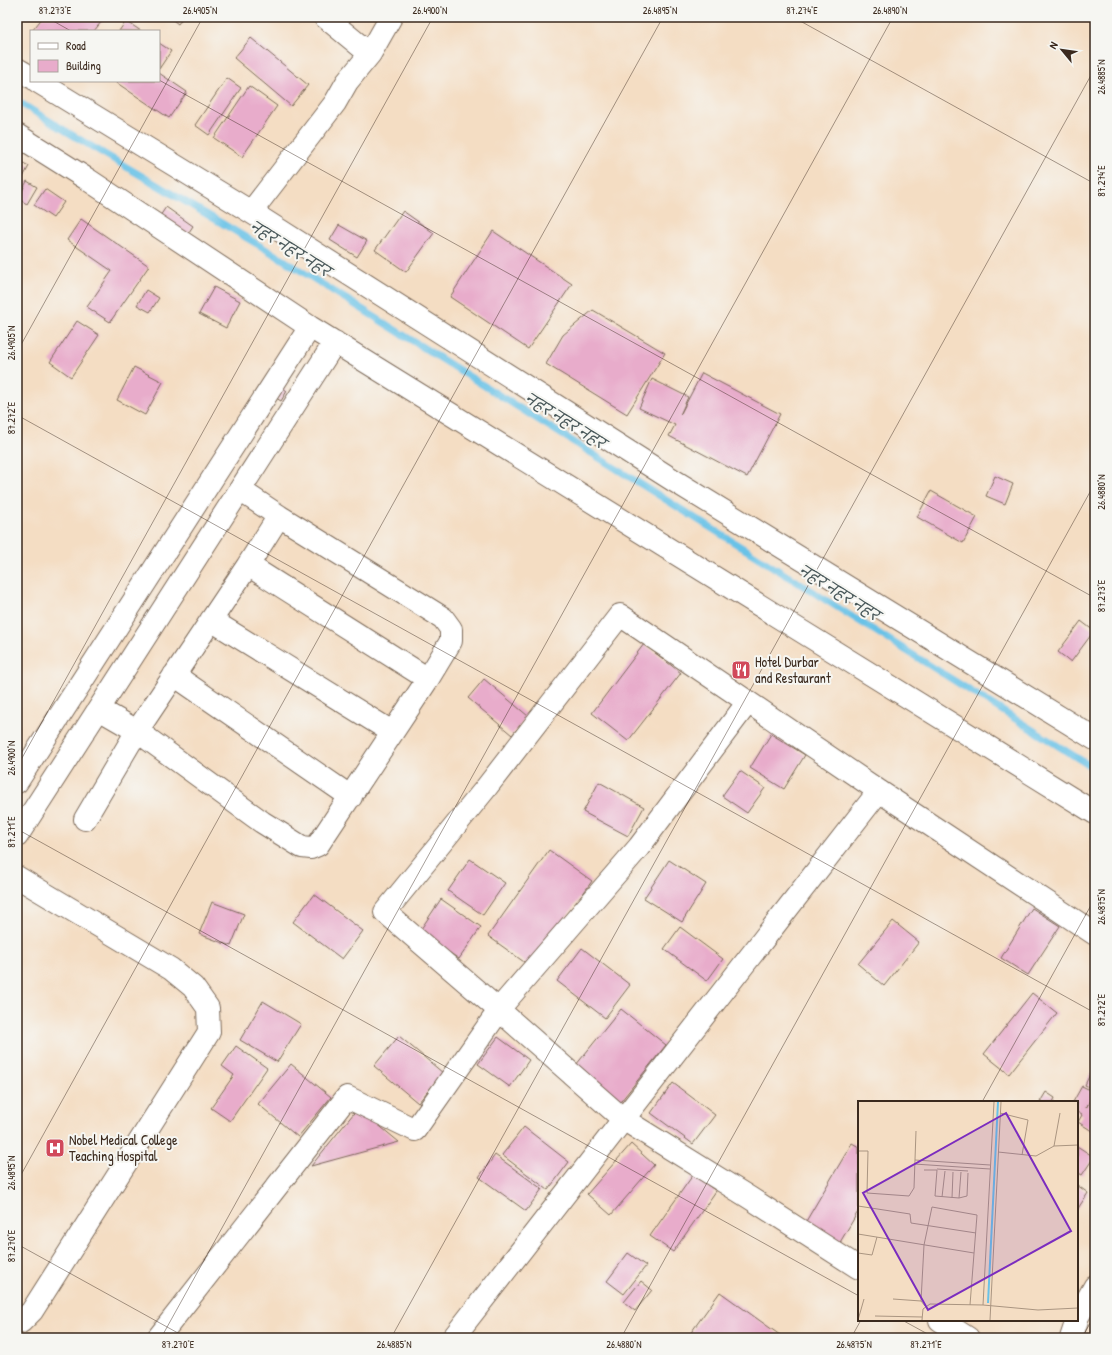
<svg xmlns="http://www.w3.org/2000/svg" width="1112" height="1355" viewBox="0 0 1112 1355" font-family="'Patrick Hand','Playpen Sans Deva',sans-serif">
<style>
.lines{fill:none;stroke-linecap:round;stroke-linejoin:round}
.stream{stroke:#69c2e7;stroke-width:7}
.building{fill:#e8accb}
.minor-casing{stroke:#7c6958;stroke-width:24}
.minor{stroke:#fff;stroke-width:22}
.ticks{fill:none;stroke:#3b2a1e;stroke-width:1;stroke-opacity:0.45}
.labels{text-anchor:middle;stroke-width:4;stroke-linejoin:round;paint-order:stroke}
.poi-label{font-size:14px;fill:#3b2a1e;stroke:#f6f6f2;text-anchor:start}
.water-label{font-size:15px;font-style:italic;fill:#49585a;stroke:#f6f6f2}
.inset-river{fill:none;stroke:#69c2e7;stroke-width:2}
.inset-road{fill:none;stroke:#aa9581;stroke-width:1}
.view{fill:#7b2cbf;fill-opacity:0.15;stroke:#7b2cbf;stroke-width:2}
.inset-edge{fill:none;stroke:#3b2a1e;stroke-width:2}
.neatline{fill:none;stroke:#3b2a1e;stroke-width:1.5}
.ticks-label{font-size:10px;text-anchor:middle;fill:#3b2a1e}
</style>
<rect width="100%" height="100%" fill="#f6f6f2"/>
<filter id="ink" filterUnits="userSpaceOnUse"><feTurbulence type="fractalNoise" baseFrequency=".025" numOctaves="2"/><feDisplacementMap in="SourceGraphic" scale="8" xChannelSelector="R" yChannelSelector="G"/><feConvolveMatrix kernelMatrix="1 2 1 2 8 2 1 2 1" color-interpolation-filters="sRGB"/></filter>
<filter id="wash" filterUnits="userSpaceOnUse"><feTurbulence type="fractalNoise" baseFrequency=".012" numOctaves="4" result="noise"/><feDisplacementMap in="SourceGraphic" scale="16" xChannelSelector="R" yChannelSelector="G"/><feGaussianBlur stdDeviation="0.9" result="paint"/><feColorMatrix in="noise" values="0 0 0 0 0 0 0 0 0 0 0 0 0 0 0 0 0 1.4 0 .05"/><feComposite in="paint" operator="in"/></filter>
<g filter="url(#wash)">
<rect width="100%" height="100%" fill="#f4ddc3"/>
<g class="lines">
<path class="stream" d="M17,101L74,136L279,257L1095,769"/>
</g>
<g id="blocks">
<path class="building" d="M43,17H105L94,31H32Z
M169,17H183L178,24Z
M126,21L141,31H119Z
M251,38L308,85L291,106L234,58Z
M159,43L171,51L159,69Z
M159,73L187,92L169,118L114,81H159Z
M227,78L241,88L209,135L195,125Z
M249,86L277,106L242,157L214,138Z
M17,160L29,166L20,183L17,181Z
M27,181L37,187L27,204L18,199Z
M45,189L64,202L53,218L34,205Z
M166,207L193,226L187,235L160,216Z
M403,211L434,233L406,272L375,250Z
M81,219L149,266L110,322L87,307L112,271L67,240Z
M339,225L367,241L357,257L330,240Z
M493,231L572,284L528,349L450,297Z
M214,287L240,301L226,328L199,314Z
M146,290L159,298L150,312L137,305Z
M593,310L665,353L627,414L546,364L563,335Z
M77,321L99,335L71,377L50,362Z
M134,367L163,382L145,415L117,400Z
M702,373L780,414L747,477L669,436L675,425L639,408L652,379L688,397L680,415Z
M279,385L287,391L281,401L273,396Z
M995,476L1013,484L1005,504L986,496Z
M931,491L977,517L963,543L917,517Z
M1081,621L1094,631L1071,662L1058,652Z
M644,644L681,673L628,741L592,713Z
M484,679L528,716L512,735L468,698Z
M771,734L805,755L784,789L750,768Z
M740,771L765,788L747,813L722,796Z
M599,782L644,807L628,836L583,812Z
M549,850L592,881L531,967L488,936Z
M470,859L505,883L483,915L448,891Z
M669,860L706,884L682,922L644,898Z
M314,894L363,931L342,959L293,922Z
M441,899L481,927L459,959L419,932Z
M212,902L244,914L231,946L199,934Z
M1032,908L1060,926L1028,975L1001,958Z
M893,921L919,942L884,986L858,964Z
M680,927L723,959L707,981L664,949Z
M582,948L630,985L605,1018L557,981Z
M1032,993L1057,1013L1009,1074L984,1054Z
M263,1001L301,1024L277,1062L240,1040Z
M621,1009L666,1045L617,1106L572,1070Z
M399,1036L443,1073L418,1103L374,1066Z
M498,1037L529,1060L510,1087L478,1064Z
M236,1046L267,1068L230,1121L211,1108L234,1075L222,1066Z
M291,1064L331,1097L298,1137L258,1104Z
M1091,1072L1095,1074V1090L1085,1085Z
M673,1083L715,1115L693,1144L651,1113Z
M1082,1086L1094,1092L1086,1108L1095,1093V1133L1078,1122L1082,1115L1077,1112V1102H1073Z
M1046,1092L1055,1098L1053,1102H1040Z
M358,1108L399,1142L311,1166Z
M524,1127L569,1162L548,1190L502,1155Z
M852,1143L859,1147V1210L839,1244L805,1223Z
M631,1144L654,1165L611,1215L587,1194Z
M1077,1146L1094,1157L1082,1175L1077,1172Z
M495,1155L542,1189L526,1211L479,1177Z
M693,1175L716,1191L673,1252L650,1236Z
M1077,1185L1088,1193L1077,1210Z
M628,1253L646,1266L624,1294L607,1281Z
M641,1281L652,1290L635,1311L624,1302Z
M720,1292L784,1338H687Z"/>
</g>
</g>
<g filter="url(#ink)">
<use href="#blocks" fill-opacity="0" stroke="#7c6958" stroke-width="1"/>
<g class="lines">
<defs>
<path id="minor" d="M325,17L370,54
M17,69L31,77
M37,81L251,212L673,480L1095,739
M17,135L87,179L310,327L1095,813
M251,212L335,103L347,82L370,54L391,17
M248,565L428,679
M211,620L392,732
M174,675L351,797
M99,709L137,731L248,565L279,516L240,490
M17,782L310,327
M85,819L137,731L262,822L302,847L311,848L318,845L428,679L451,641V629L443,618L279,516
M17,836L335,342
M17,877L171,969L193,987L208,1008L209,1032L32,1311L21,1322L17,1321
M859,1268L750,1198L623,1119L499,1010L385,912L486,788L620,615L879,791L1095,934
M1077,1318L1095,1286
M940,1320L968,1338
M158,1338L347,1097L415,1130L505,1002L639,847L748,702
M453,1338L879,791
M1071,1338L1077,1320"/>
</defs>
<use href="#minor" class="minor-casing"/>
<use href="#minor" class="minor"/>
</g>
</g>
<path class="ticks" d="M46,17L71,31M793,17L1095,184M159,80L1095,598M17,352L203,17M17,415L1095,1013M17,767L433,17M17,829L859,1296M982,1102L1095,898M17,1182L663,17M17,1244L187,1338M902,1320L935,1338M161,1338L893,17M391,1338L1095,68M621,1338L1095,483M851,1338L861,1320M1082,1338L1095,1314"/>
<defs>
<symbol id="restaurant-square" viewBox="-11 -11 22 22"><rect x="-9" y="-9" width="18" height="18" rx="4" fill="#d1495b" stroke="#f6f6f2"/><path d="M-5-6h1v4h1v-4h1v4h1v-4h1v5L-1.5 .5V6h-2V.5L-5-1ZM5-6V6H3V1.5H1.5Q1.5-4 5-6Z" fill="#fff"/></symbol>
<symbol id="hospital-square" viewBox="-11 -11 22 22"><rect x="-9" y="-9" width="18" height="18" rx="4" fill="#d1495b" stroke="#f6f6f2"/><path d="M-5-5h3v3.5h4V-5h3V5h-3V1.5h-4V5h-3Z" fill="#fff"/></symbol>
</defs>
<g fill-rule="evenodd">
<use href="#restaurant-square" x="730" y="659" width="22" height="22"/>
<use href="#hospital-square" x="44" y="1137" width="22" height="22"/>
</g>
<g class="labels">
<g class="poi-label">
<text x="755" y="667">Hotel Durbar<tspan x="755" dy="16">and Restaurant</tspan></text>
<text x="69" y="1145">Nobel Medical College<tspan x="69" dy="16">Teaching Hospital</tspan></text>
</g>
<g class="water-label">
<text transform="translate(290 249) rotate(32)" y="5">नहर नहर नहर</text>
<text transform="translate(565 421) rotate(32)" y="5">नहर नहर नहर</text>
<text transform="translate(839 593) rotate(32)" y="5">नहर नहर नहर</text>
</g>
</g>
<g transform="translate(858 1101)">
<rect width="220" height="220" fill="#f4ddc3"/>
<path class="inset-river" d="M130,202L140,1"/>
<path class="inset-road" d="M142,12L170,19L164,54M202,12L196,45L220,44M0,50H10L9,92L51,95L56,87L58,30M140,51L178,55L196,45M57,59L132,64M56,63L132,68M79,68L110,70M66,69H79L77,95L101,97L109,95L110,72M84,96L87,70M94,97L95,71M101,97L103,71M0,105L52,113L53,122L118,132M0,133L116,152M0,152L14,154L19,136M35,198L63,200M125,204L136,1M67,205L63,200L66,144L74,106L119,114L112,204M17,215L64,216M0,219L6,198M64,219L65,208L72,203L125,204L180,209L220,207M132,219L143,1"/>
<path class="view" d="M148,12L213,130L70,209L5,92Z"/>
<rect width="220" height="220" class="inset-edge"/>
</g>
<rect width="1112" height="1355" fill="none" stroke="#f6f6f2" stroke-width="44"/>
<rect x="30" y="30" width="130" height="52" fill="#f6f6f2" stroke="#aba49d"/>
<rect x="38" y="43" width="20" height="6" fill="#ffffff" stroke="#aba49d"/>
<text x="66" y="50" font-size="12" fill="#3b2a1e">Road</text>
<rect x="38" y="60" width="20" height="12" fill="#e8accb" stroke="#aba49d"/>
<text x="66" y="70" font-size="12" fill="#3b2a1e">Building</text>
<g transform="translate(1062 50) rotate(299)" stroke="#f6f6f2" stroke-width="3" paint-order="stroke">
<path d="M0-3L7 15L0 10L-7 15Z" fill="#3b2a1e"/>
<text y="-6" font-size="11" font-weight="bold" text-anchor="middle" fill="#3b2a1e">N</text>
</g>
<rect x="22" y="22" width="1068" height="1311" class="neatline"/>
<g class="ticks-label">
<text x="55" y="14">87.273°E</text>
<text x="200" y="14">26.4905°N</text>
<text x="430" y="14">26.4900°N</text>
<text x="660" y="14">26.4895°N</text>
<text x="802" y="14">87.274°E</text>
<text x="890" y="14">26.4890°N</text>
<text transform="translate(1101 77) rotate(-90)" y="4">26.4885°N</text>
<text transform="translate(1101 181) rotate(-90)" y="4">87.274°E</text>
<text transform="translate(11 343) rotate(-90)" y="4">26.4905°N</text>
<text transform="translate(11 418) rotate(-90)" y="4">87.272°E</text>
<text transform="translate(1101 492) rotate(-90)" y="4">26.4880°N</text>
<text transform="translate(1101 596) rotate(-90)" y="4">87.273°E</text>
<text transform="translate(11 758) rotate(-90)" y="4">26.4900°N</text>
<text transform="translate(11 832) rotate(-90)" y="4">87.271°E</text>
<text transform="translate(1101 907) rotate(-90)" y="4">26.4875°N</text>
<text transform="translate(1101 1010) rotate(-90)" y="4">87.272°E</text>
<text transform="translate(11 1173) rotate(-90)" y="4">26.4895°N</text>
<text transform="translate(11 1246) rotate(-90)" y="4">87.270°E</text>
<text x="178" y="1348">87.270°E</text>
<text x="394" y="1348">26.4885°N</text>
<text x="624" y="1348">26.4880°N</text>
<text x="854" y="1348">26.4875°N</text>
<text x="926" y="1348">87.271°E</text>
</g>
</svg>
